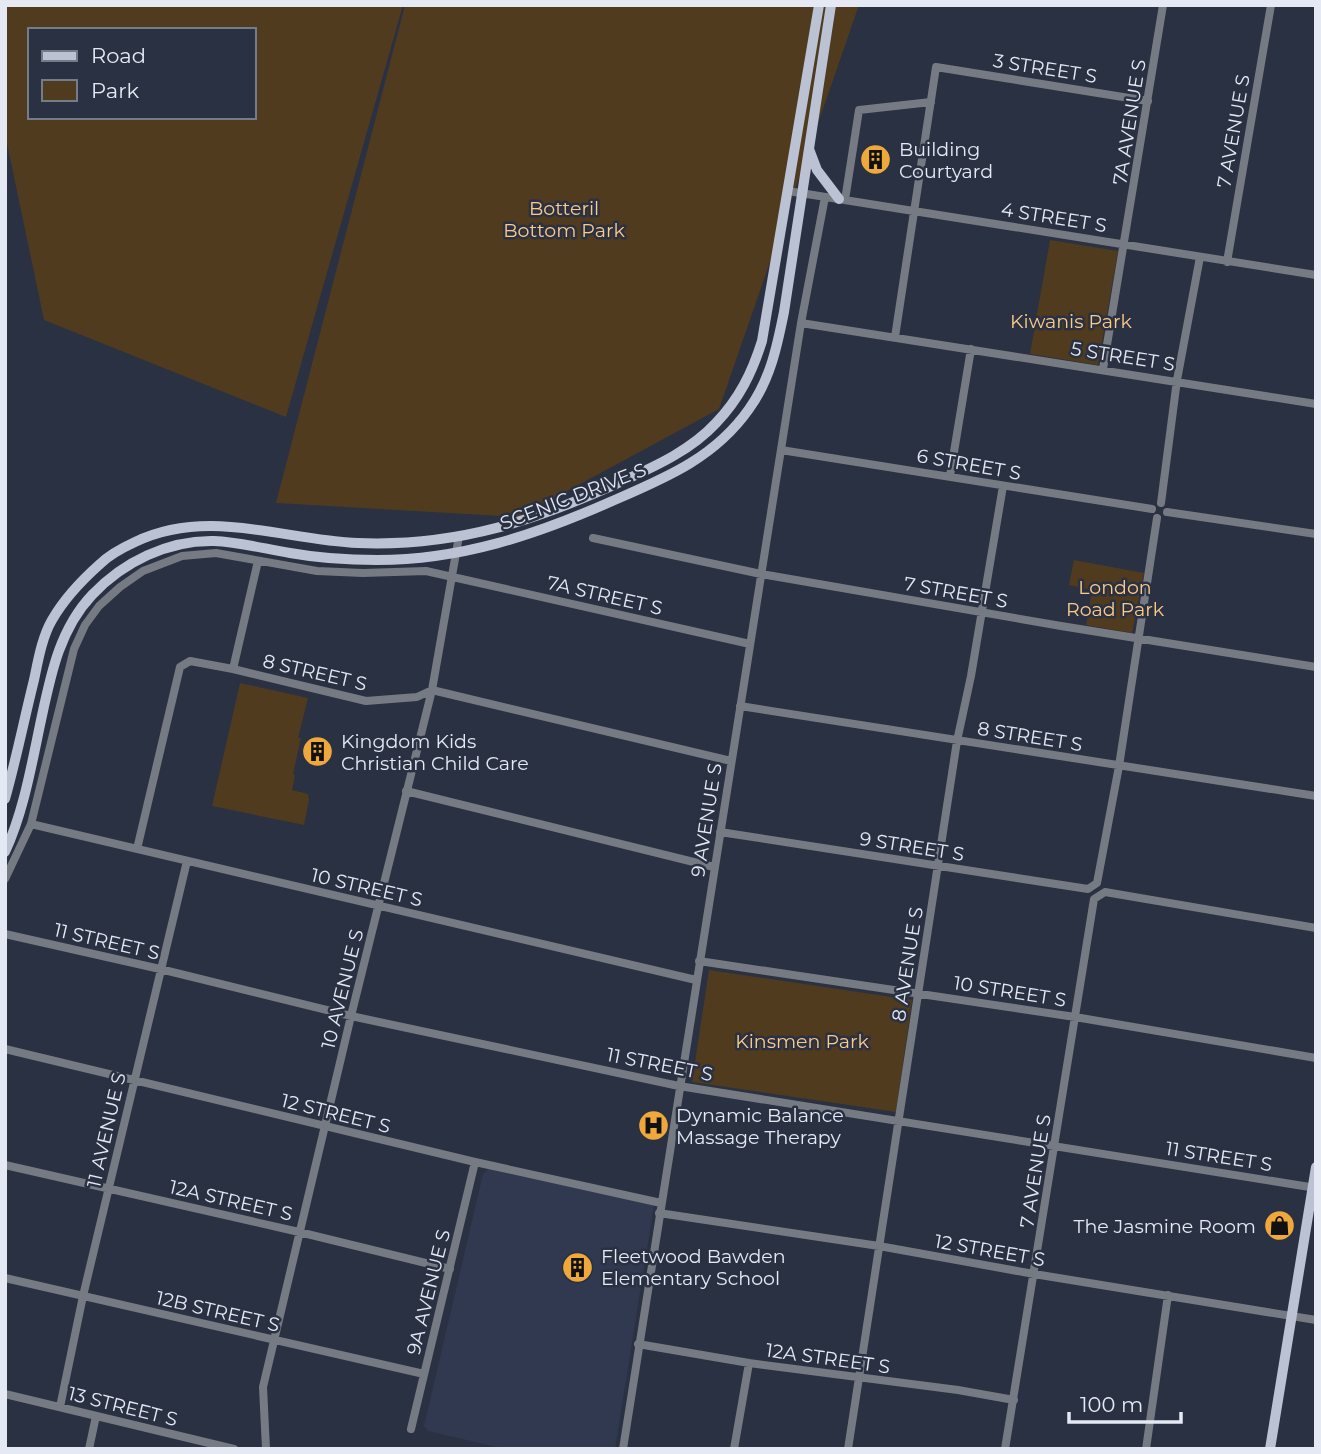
<svg xmlns="http://www.w3.org/2000/svg" width="1321" height="1454" viewBox="0 0 1321 1454" font-family="Montserrat,sans-serif">
<style>
.built{fill:#303950}
.green{fill:#503b1e;fill-rule:evenodd}
.lines{fill:none;stroke-linecap:round;stroke-linejoin:round}
.minor{stroke:#767a83;stroke-width:8}
.major{stroke:#bbc2d4;stroke-width:10}
.labels{text-anchor:middle;stroke-width:5;stroke-linejoin:round;paint-order:stroke}
.street-label{font-size:19px;fill:#e4e9f4;stroke:#2a3142}
.poi-label{font-size:19px;fill:#e4e9f4;stroke:#2a3142;text-anchor:start}
.park-label{font-size:19px;fill:#fbca88;stroke:#2a3142}
</style>
<rect width="100%" height="100%" fill="#2a3142"/>
<path class="built" d="M489,1168L654,1205L615,1449H505L428,1431L424,1426L483,1174Z"/>
<path class="green" d="M5,5H403L286,417L44,320L5,134ZM30,30H254V117H30Z
M405,5H859L719,409L519,517L276,503Z
M1050,240L1118,251L1098,365L1030,354Z
M1074,560L1144,573L1132,633L1086,625L1092,590L1069,585Z
M240,683L308,698L298,738H301L293,774L295,775L292,790L308,794L309,800L304,825L212,806Z
M709,970L912,1000L896,1112L692,1082Z"/>
<g class="lines">
<path class="minor" d="M788,191L1316,275
M845,200L859,110L931,102
M1227,262L1271,5
M801,323L1316,404
M895,337L936,67L1148,101
M1103,369L1163,5
M781,450L1152,509
M950,476L971,349
M1161,503L1177,380L1200,257
M1167,512L1316,534
M593,538L761,574L1061,626L1316,667
M233,669L258,561
M740,706L1316,796
M406,791L714,867
M31,824L696,980
M720,832L1088,889L1097,883L1119,766L1157,518
M137,849L180,667L190,661L233,669L366,701L417,697L432,690L731,761
M5,879L31,824L74,649L85,625L99,606L120,587L143,571L182,556L216,553L317,571L363,573L426,571L750,644
M5,934L160,969L351,1016L679,1086L1316,1188
M699,961L1075,1017L1316,1058
M5,1049L475,1162L661,1203
M5,1165L299,1232L450,1269
M659,1213L879,1246L1034,1274L1316,1320
M5,1278L424,1374
M638,1344L749,1363L958,1390L1014,1400
M5,1394L234,1449
M60,1407L83,1296L187,861
M411,1429L475,1162
M89,1449L96,1416
M266,1449L263,1387L351,1016L432,690L459,536
M623,1449L801,323L825,197
M734,1449L749,1363
M848,1449L957,741L971,676L1003,486
M1005,1449L1094,899L1105,892L1316,928
M1146,1449L1168,1295"/>
<path class="major" d="M809,149L817,170L839,199
M5,799C16,760 24,720 34,680C38,661 42,637 52,620C64,599 82,580 100,564C110,554 122,548 135,542C208,507 283,540 358,543C458,547 538,520 627,479C658,465 692,449 716,423C739,399 752,373 762,341L819,5
M5,852C23,813 31,768 40,725C50,679 58,631 92,595C123,562 168,540 214,541C240,542 265,549 290,553C318,558 348,560 377,560C461,560 535,535 610,502C663,479 714,459 749,409C770,380 777,347 784,312L831,5
M1270,1449L1316,1167"/>
</g>
<defs>
<symbol id="building-disc" viewBox="-11 -11 22 22"><circle r="9.5" fill="#eea83c" stroke="#2a3142"/><path d="M-4-6H4V6H1V3H-1V6H-4ZM-2.5-4.3h1.7v1.8h-1.7ZM.8-4.3h1.7v1.8H.8ZM-2.5-1h1.7V.8h-1.7ZM.8-1h1.7V.8H.8Z" fill="#111"/></symbol>
<symbol id="hospital-disc" viewBox="-11 -11 22 22"><circle r="9.5" fill="#eea83c" stroke="#2a3142"/><path d="M-5-5h3v3.5h4V-5h3V5h-3V1.5h-4V5h-3Z" fill="#111"/></symbol>
<symbol id="shop-disc" viewBox="-11 -11 22 22"><circle r="9.5" fill="#eea83c" stroke="#2a3142"/><path d="M-5-2.5h2.3a2.7 3.5 0 0 1 5.4 0H5L5.5 6h-11ZM-1.5-2.5h3a1.5 2.3 0 0 0-3 0Z" fill="#111"/></symbol>
</defs>
<g fill-rule="evenodd">
<use href="#building-disc" x="858" y="142" width="35" height="35"/>
<use href="#building-disc" x="300" y="734" width="35" height="35"/>
<use href="#hospital-disc" x="636" y="1108" width="35" height="35"/>
<use href="#shop-disc" x="1262" y="1208" width="35" height="35"/>
<use href="#building-disc" x="560" y="1250" width="35" height="35"/>
</g>
<g class="labels">
<g class="street-label">
<text transform="translate(1045 68) rotate(9)" y="7">3 STREET S</text>
<text transform="translate(1129 122) rotate(-81)" y="7">7A AVENUE S</text>
<text transform="translate(1233 131) rotate(-80)" y="7">7 AVENUE S</text>
<text transform="translate(1054 217) rotate(9)" y="7">4 STREET S</text>
<text transform="translate(1123 356) rotate(9)" y="7">5 STREET S</text>
<text transform="translate(969 464) rotate(10)" y="7">6 STREET S</text>
<text transform="translate(573 496) rotate(-21)" y="7">SCENIC DRIVE S</text>
<text transform="translate(956 592) rotate(10)" y="7">7 STREET S</text>
<text transform="translate(605 595) rotate(13)" y="7">7A STREET S</text>
<text transform="translate(315 672) rotate(13)" y="7">8 STREET S</text>
<text transform="translate(1030 736) rotate(9)" y="7">8 STREET S</text>
<text transform="translate(706 820) rotate(-81)" y="7">9 AVENUE S</text>
<text transform="translate(912 846) rotate(9)" y="7">9 STREET S</text>
<text transform="translate(367 887) rotate(13)" y="7">10 STREET S</text>
<text transform="translate(107 941) rotate(13)" y="7">11 STREET S</text>
<text transform="translate(907 964) rotate(-81)" y="7">8 AVENUE S</text>
<text transform="translate(342 989) rotate(-76)" y="7">10 AVENUE S</text>
<text transform="translate(1010 991) rotate(9)" y="7">10 STREET S</text>
<text transform="translate(660 1064) rotate(11)" y="7">11 STREET S</text>
<text transform="translate(336 1113) rotate(14)" y="7">12 STREET S</text>
<text transform="translate(106 1130) rotate(-77)" y="7">11 AVENUE S</text>
<text transform="translate(1219 1156) rotate(9)" y="7">11 STREET S</text>
<text transform="translate(1035 1171) rotate(-81)" y="7">7 AVENUE S</text>
<text transform="translate(231 1200) rotate(13)" y="7">12A STREET S</text>
<text transform="translate(990 1250) rotate(10)" y="7">12 STREET S</text>
<text transform="translate(428 1292) rotate(-76)" y="7">9A AVENUE S</text>
<text transform="translate(218 1311) rotate(13)" y="7">12B STREET S</text>
<text transform="translate(828 1358) rotate(8)" y="7">12A STREET S</text>
<text transform="translate(123 1406) rotate(14)" y="7">13 STREET S</text>
</g>
<g class="poi-label">
<text x="899" y="156">Building<tspan x="899" dy="22">Courtyard</tspan></text>
<text x="341" y="748">Kingdom Kids<tspan x="341" dy="22">Christian Child Care</tspan></text>
<text x="676" y="1122">Dynamic Balance<tspan x="676" dy="22">Massage Therapy</tspan></text>
<text x="1256" y="1233" text-anchor="end">The Jasmine Room</text>
<text x="601" y="1263">Fleetwood Bawden<tspan x="601" dy="22">Elementary School</tspan></text>
</g>
<g class="park-label">
<text x="564" y="215">Botteril<tspan x="564" dy="22">Bottom Park</tspan></text>
<text x="1071" y="328">Kiwanis Park</text>
<text x="1115" y="594">London<tspan x="1115" dy="22">Road Park</tspan></text>
<text x="802" y="1048">Kinsmen Park</text>
</g>
</g>
<rect width="1321" height="1454" fill="none" stroke="#e4e9f4" stroke-width="14"/>
<rect x="28" y="28" width="228" height="91" fill="#2a3142" stroke="#747b89" stroke-width="2"/>
<rect x="42" y="51" width="35" height="10" fill="#bbc2d4" stroke="#747b89" stroke-width="2"/>
<text x="91" y="63" font-size="21" fill="#e4e9f4">Road</text>
<rect x="42" y="80" width="35" height="21" fill="#503b1e" stroke="#747b89" stroke-width="2"/>
<text x="91" y="98" font-size="21" fill="#e4e9f4">Park</text>
<path d="M1069 1412v10h112v-10" fill="none" stroke="#e4e9f4" stroke-width="3.5"/>
<text x="1080" y="1412" font-size="21" fill="#e4e9f4" stroke="#2a3142" stroke-width="5" paint-order="stroke">100 m</text>
</svg>
